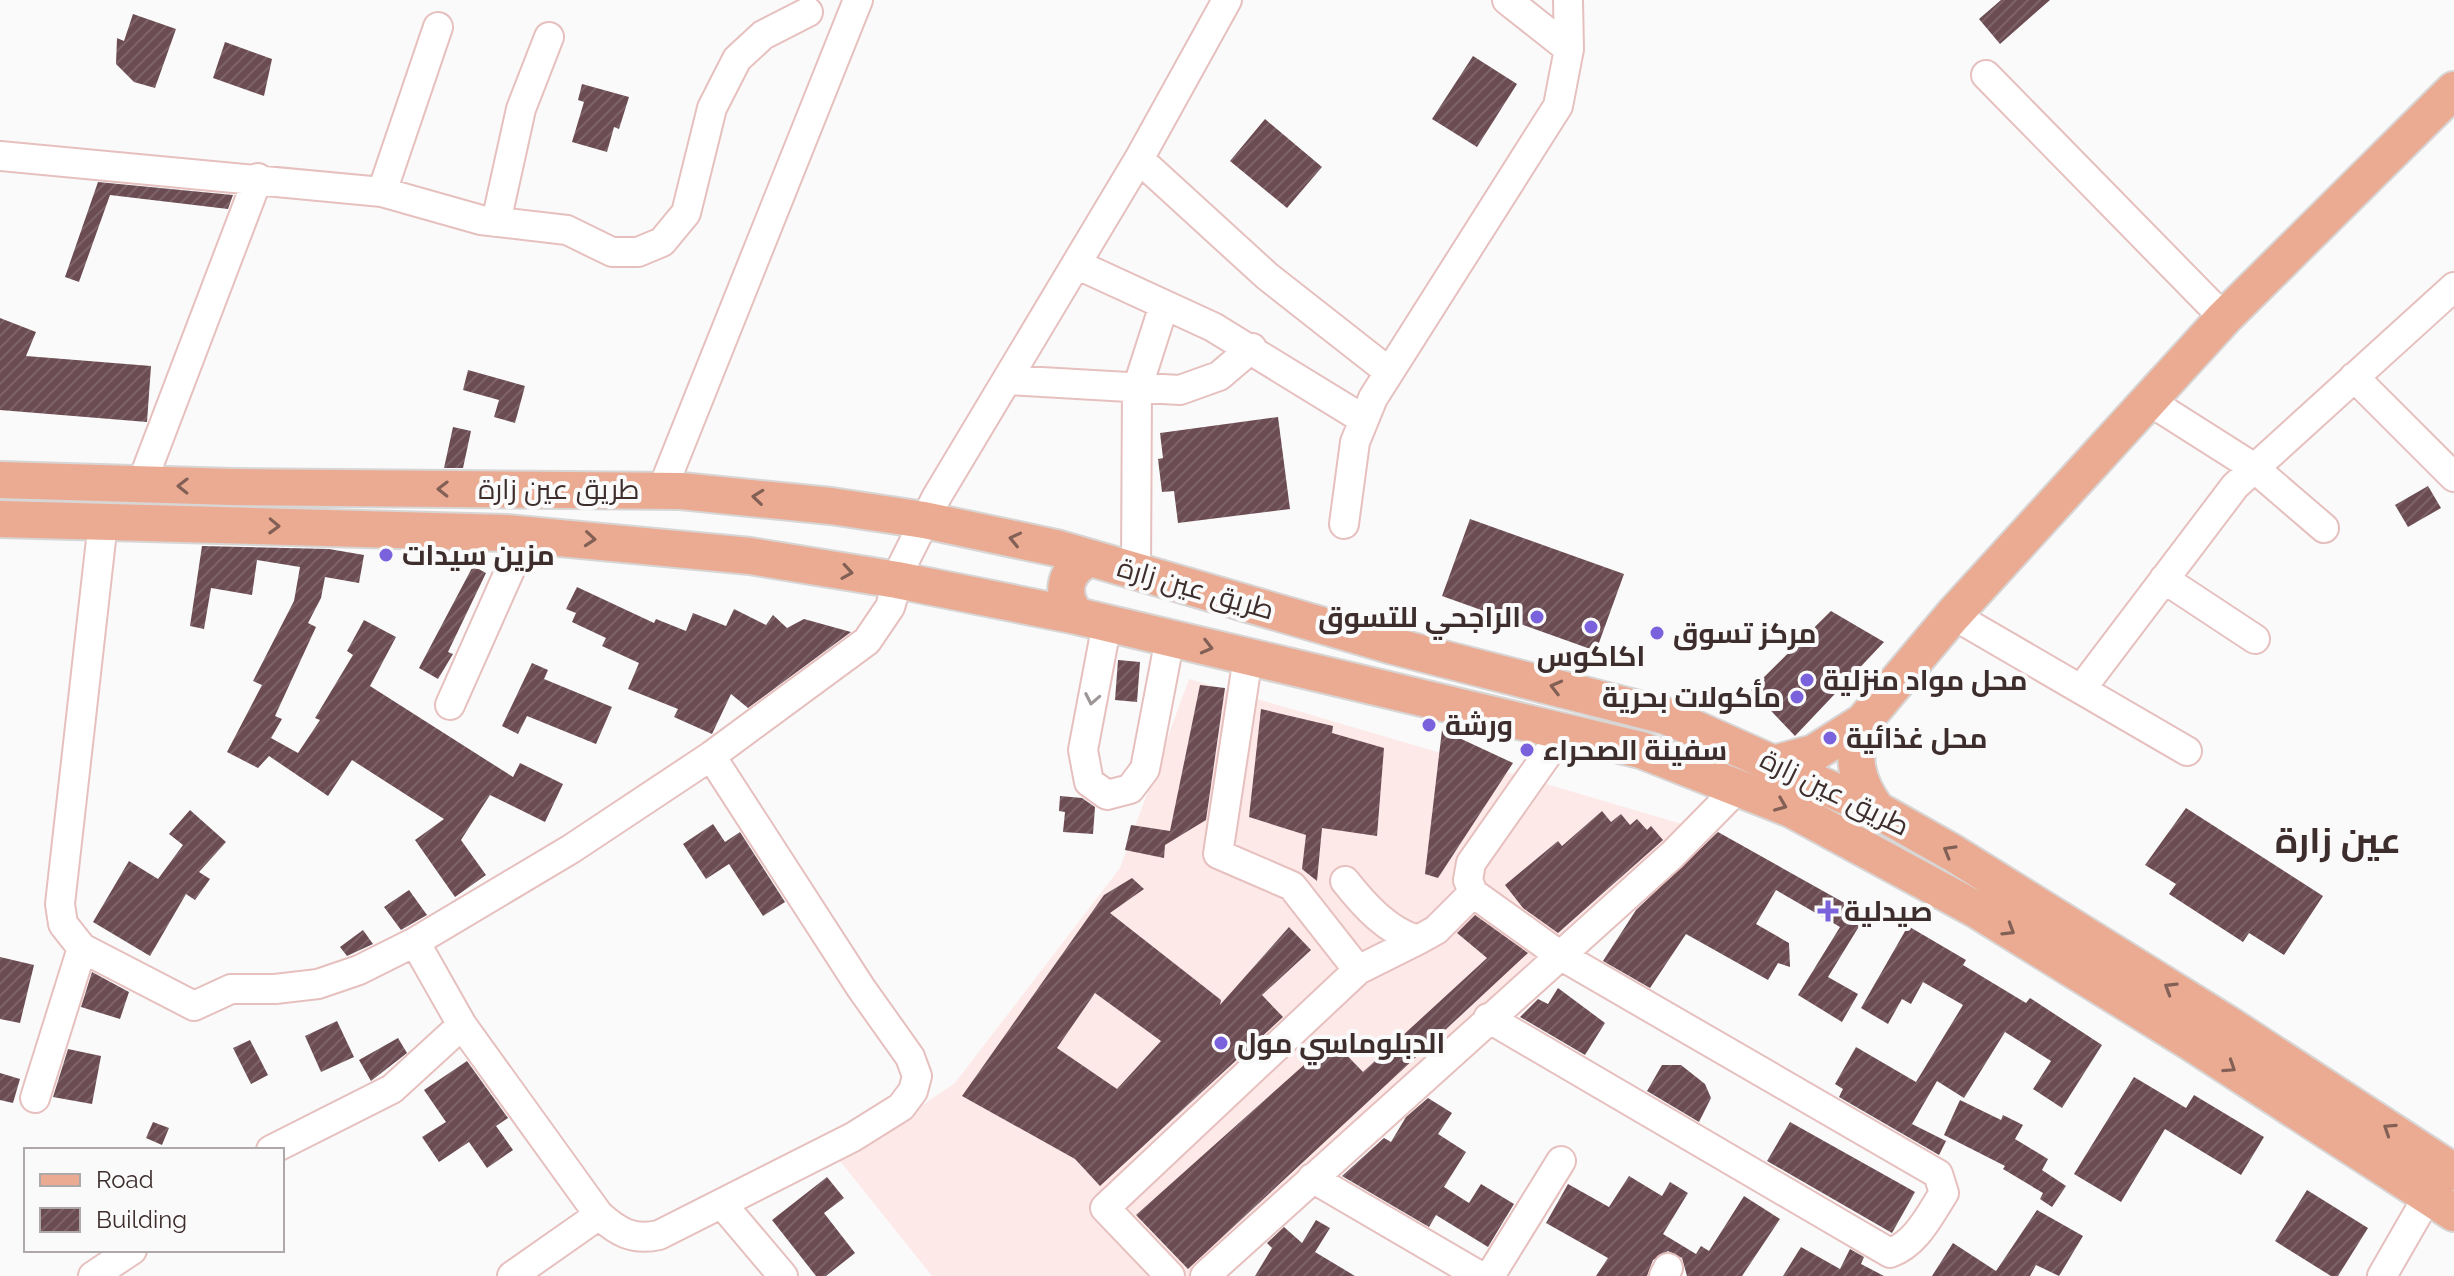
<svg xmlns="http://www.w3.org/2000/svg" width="2454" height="1276" viewBox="0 0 2454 1276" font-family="Raleway,Cairo,sans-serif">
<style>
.built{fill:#fde9e8}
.building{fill:url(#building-hatch);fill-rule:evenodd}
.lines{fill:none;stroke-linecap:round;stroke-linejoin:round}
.minor-casing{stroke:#e6c0be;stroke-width:32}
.major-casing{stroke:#d8d5d5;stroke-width:40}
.minor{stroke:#fff;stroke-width:28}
.major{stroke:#ebab92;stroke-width:36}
.oneway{stroke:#836055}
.oneway2{stroke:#9e9696}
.poi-dot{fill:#7a62dc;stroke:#fafafa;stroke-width:3}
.labels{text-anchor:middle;stroke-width:8;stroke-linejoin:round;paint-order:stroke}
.street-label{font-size:28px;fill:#3d2e2d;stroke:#fafafa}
.poi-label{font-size:28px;font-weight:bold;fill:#3d2e2d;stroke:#fafafa;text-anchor:start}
.district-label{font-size:36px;font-weight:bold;fill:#3d2e2d;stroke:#fafafa}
</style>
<defs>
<pattern id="building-hatch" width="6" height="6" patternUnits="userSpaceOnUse" patternTransform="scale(2)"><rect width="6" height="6" fill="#6b4c53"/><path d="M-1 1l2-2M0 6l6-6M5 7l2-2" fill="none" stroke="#7d6369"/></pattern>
</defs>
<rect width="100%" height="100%" fill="#fafafa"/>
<path class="built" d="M1189,679L1682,824L1193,1276H932L840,1161L955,1083L1120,868Z"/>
<path class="building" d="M2001,0H2050L2000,44L1979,19Z
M133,14L176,29L155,88L134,82L116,64L117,38L124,41Z
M225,42L272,59L264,96L213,78Z
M1473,56L1517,84L1477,147L1432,119Z
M582,84L629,97L619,129L614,127L607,152L572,142L584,102L578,100Z
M1265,119L1322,167L1287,208L1230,161Z
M98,182L233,195L228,209L110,195L79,282L65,277Z
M0,318L36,332L26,356L151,366L147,422L0,410Z
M468,370L525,386L515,423L494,417L499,400L463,390Z
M1278,417L1290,509L1178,523L1174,491L1162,492L1158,459L1163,458L1160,433Z
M453,427L471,431L463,468H444Z
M2428,486L2441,508L2408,527L2395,505Z
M1470,519L1624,574L1596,651L1442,596Z
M202,546L329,549L364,555L359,583L325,577L321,598L308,623L316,627L275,716L282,719L271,738L298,753L320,720L315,718L353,655L347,651L364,620L396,637L370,686L513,777L520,763L563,784L545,822L490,795L461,840L486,875L455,897L415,840L444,819L352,760L328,796L269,756L258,768L227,752L262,685L253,681L294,601L300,567L257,560L252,595L211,588L204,629L190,626Z
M473,566L486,573L448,652L453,654L438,679L419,668Z
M577,587L654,623L656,619L686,631L693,613L726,626L734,609L766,625L773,615L787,628L804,619L851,632L748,708L731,694L712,734L674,717L678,709L628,689L639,663L602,646L606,638L572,622L576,613L566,609Z
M1831,611L1884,642L1795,736L1751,690Z
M1118,660L1140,662L1137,702L1115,700Z
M532,663L548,670L544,679L612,707L596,744L527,716L518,734L502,726Z
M1200,685L1225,688L1206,820L1165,845L1164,858L1125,850L1131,825L1170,831Z
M1261,709L1333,726L1332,733L1384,748L1377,836L1322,828L1317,881L1302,869L1306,835L1249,817Z
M1442,730L1513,763L1438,878L1425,874Z
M1060,796L1082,798L1095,807L1093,834L1063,832L1065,812L1059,811Z
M2186,808L2323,896L2284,955L2249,933L2243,942L2169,894L2176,884L2145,865Z
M190,810L226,842L199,872L210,879L195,900L186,894L150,956L93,922L129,861L158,879L183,845L169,834Z
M1602,811L1611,822L1621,814L1630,825L1637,819L1647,830L1651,826L1663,840L1558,933L1523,908L1505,885L1558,841L1562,846Z
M713,824L725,842L740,832L785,902L763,916L729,864L706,879L683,844Z
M1718,832L1866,915L1828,977L1858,994L1842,1022L1798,995L1840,927L1776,890L1756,924L1789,943L1790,967L1778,963L1768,980L1686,934L1650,988L1603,961L1636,910Z
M1132,878L1144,889L1110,913L1221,1000L1220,1005L1289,927L1311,950L1262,995L1283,1017L1100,1186L1075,1159L962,1096L1104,895ZM1095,993L1161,1041L1117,1089L1057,1048Z
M409,890L427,915L401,930L384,907Z
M1475,915L1528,953L1188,1269L1136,1215L1332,1040L1363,1072L1487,958L1457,933Z
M1908,926L1966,960L1963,965L2026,1003L2030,998L2102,1045L2062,1108L2033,1089L2051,1061L2005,1032L1964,1098L1937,1081L1912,1124L1946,1141L1939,1155L1839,1097L1843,1089L1835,1084L1856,1047L1916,1082L1963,1005L1923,982L1911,1004L1902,999L1888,1024L1861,1008Z
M363,930L373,944L347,956L340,947Z
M0,957L34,965L20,1023L0,1019Z
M92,972L129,992L120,1019L81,1007Z
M1558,988L1605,1023L1585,1055L1520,1017L1538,999L1548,1004Z
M337,1021L354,1057L321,1072L305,1036Z
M398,1038L407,1053L371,1081L359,1060Z
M250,1040L268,1075L251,1084L233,1048Z
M68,1049L101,1056L92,1104L53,1097Z
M467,1061L508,1118L496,1126L513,1150L487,1168L469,1142L439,1162L422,1137L446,1122L424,1090Z
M1662,1065H1681L1705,1084L1711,1098L1699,1122L1647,1091Z
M0,1073L20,1079L13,1103L0,1100Z
M2134,1077L2186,1108L2194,1095L2264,1137L2241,1175L2165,1129L2121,1202L2074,1174Z
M1428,1098L1452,1113L1438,1134L1466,1152L1444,1187L1469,1203L1481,1184L1514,1204L1488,1247L1436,1215L1429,1227L1342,1176L1384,1138L1391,1142L1406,1117Z
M1960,1100L2001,1120L2003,1115L2023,1125L2015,1139L2048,1159L2042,1170L2066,1186L2052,1207L2040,1199L2043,1193L2003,1169L2005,1166L1944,1135Z
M153,1122L169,1128L162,1145L146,1138Z
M1790,1122L1915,1192L1892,1233L1767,1161Z
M1629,1176L1662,1196L1670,1182L1688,1193L1663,1234L1696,1254L1701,1246L1709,1251L1744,1196L1780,1219L1742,1276H1687L1682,1258L1668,1251L1653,1260L1647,1276H1596L1608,1258L1546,1223L1568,1184L1609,1207Z
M827,1177L844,1198L824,1213L855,1253L826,1276H816L772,1220Z
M2307,1190L2368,1228L2338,1276H2331L2275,1241Z
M2037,1210L2083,1236L2059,1276L2036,1265L2030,1276H1932L1953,1243L1996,1271Z
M1316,1220L1330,1228L1315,1252L1355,1276H1255L1272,1248L1267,1243L1284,1227L1302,1243Z
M1801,1247L1840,1269L1850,1249L1864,1257L1861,1264L1884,1276H1783Z"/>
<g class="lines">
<defs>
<path id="minor" d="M1507,0L1569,49
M1986,75L2224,318
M0,156L382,192L481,220L567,230L612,252H638L662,242L686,213L712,108L737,59L763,35L808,12
M1139,159L1267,276L1388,371
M382,192L438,27
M496,222L521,109L549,37
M1076,264L1213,327L1363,419
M2354,377L2454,477
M1008,380L1180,390L1219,376L1252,348
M2149,401L2253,467L2324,528
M141,485L258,178
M662,490L858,0
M103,522L60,904L63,924L82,948L194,1006L231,989H275L318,984L359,970L415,942L571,849L711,756L867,641L890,607L903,564L936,498L1139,159L1227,0
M1344,524L1355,442L1373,398L1558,106L1569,49L1568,0
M1136,569L1137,389L1164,305
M2164,579L2255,639
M1953,615L2187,751
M1107,623L1083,750L1089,782L1107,795L1130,789L1145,769L1170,638
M2082,688L2235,486L2454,287
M450,705L526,534
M1345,881C1364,905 1388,932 1418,940L1436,930L1473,893
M415,942L462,1025L599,1215C618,1232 633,1241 659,1235L853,1137L901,1107L913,1091L917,1076L910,1057L861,988L711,756
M1358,970L1418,940
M1488,1018L1890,1253C1916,1244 1929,1216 1944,1193L1938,1174L1558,954L1473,893L1468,880L1471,863L1563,732
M35,1098L82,948
M271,1150L392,1089L462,1025
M1312,1178L1480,1276
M722,1204L783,1276
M93,1276L132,1250
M512,1276L599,1215
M1170,1276L1105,1208L1358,970L1292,886L1218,854L1248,657
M1205,1276L1672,855L1738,788
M1490,1276L1561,1161
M1664,1276L1668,1268
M2382,1276L2428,1196"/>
<path id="major" d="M0,480L233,487L681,491L831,506L924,520L1056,548L1393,646L1666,716L1877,810L1953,853L2229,1025L2454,1172
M0,519L506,533L750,556L897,580L1077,616L1641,750L1791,809L1977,910L2192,1043L2454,1213
M1077,616C1058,594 1065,568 1091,558
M1863,722C1851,757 1855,780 1877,810
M1777,763L1814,753L1863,722L1953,615L2224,318L2454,90"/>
</defs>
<use href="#minor" class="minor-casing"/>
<use href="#major" class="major-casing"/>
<use href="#minor" class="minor"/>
<use href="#major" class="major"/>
</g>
<defs><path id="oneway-chevron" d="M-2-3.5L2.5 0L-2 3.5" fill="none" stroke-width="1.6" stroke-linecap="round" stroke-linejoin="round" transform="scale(2)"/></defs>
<g class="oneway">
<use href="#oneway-chevron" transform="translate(183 486) rotate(-179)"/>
<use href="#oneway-chevron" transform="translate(443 489) rotate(-179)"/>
<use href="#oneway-chevron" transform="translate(758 497) rotate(-174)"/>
<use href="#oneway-chevron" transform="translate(274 526) rotate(2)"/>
<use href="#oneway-chevron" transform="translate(590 539) rotate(5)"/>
<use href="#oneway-chevron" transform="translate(1015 539) rotate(-167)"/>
<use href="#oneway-chevron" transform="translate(847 572) rotate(9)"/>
<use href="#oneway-chevron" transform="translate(1207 647) rotate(14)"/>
<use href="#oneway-chevron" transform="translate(1556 687) rotate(-166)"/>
<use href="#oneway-chevron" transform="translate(1781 805) rotate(22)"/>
<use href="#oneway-chevron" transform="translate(1949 851) rotate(-150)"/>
<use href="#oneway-chevron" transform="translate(2009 930) rotate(32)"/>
<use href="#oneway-chevron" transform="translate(2170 988) rotate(-148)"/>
<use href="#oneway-chevron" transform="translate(2230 1067) rotate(33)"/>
<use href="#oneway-chevron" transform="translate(2389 1129) rotate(-147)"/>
</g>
<use class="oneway2" href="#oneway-chevron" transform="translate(1092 699) rotate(101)"/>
<g class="poi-dot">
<circle cx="386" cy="555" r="8"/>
<circle cx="1537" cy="617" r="8"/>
<circle cx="1591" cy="627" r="8"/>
<circle cx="1657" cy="633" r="8"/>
<circle cx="1807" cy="680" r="8"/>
<circle cx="1797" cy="697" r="8"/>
<circle cx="1429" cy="725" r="8"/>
<circle cx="1830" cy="738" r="8"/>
<circle cx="1527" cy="750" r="8"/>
<path d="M1824 899h8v8h8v8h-8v8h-8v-8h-8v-8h8z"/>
<circle cx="1221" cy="1043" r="8"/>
</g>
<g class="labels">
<g class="street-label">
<text x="559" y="499">طريق عين زارة</text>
<text transform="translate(1196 588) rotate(16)" y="10">طريق عين زارة</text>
<text transform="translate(1835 792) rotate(26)" y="10">طريق عين زارة</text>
</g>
<g class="poi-label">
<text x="402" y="565">مزين سيدات</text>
<text x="1521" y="627" text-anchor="end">الراجحي للتسوق</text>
<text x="1673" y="643">مركز تسوق</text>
<text x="1591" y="666" text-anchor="middle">اكاكوس</text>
<text x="1823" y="690">محل مواد منزلية</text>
<text x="1781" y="707" text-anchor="end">مأكولات بحرية</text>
<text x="1445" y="735">ورشة</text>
<text x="1846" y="748">محل غذائية</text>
<text x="1543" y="760">سفينة الصحراء</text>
<text x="1844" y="921">صيدلية</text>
<text x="1237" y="1053">الدبلوماسي مول</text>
</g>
<g class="district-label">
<text x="2338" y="853">عين زارة</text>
</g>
</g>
<rect x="24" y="1148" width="260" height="104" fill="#fafafa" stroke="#aea8a8" stroke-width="2"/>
<rect x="40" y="1174" width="40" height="12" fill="#ebab92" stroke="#aea8a8" stroke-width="2"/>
<text x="96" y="1188" font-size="24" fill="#3d2e2d">Road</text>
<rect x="40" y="1208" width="40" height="24" fill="url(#building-hatch)" stroke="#aea8a8" stroke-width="2"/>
<text x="96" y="1228" font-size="24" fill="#3d2e2d">Building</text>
</svg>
